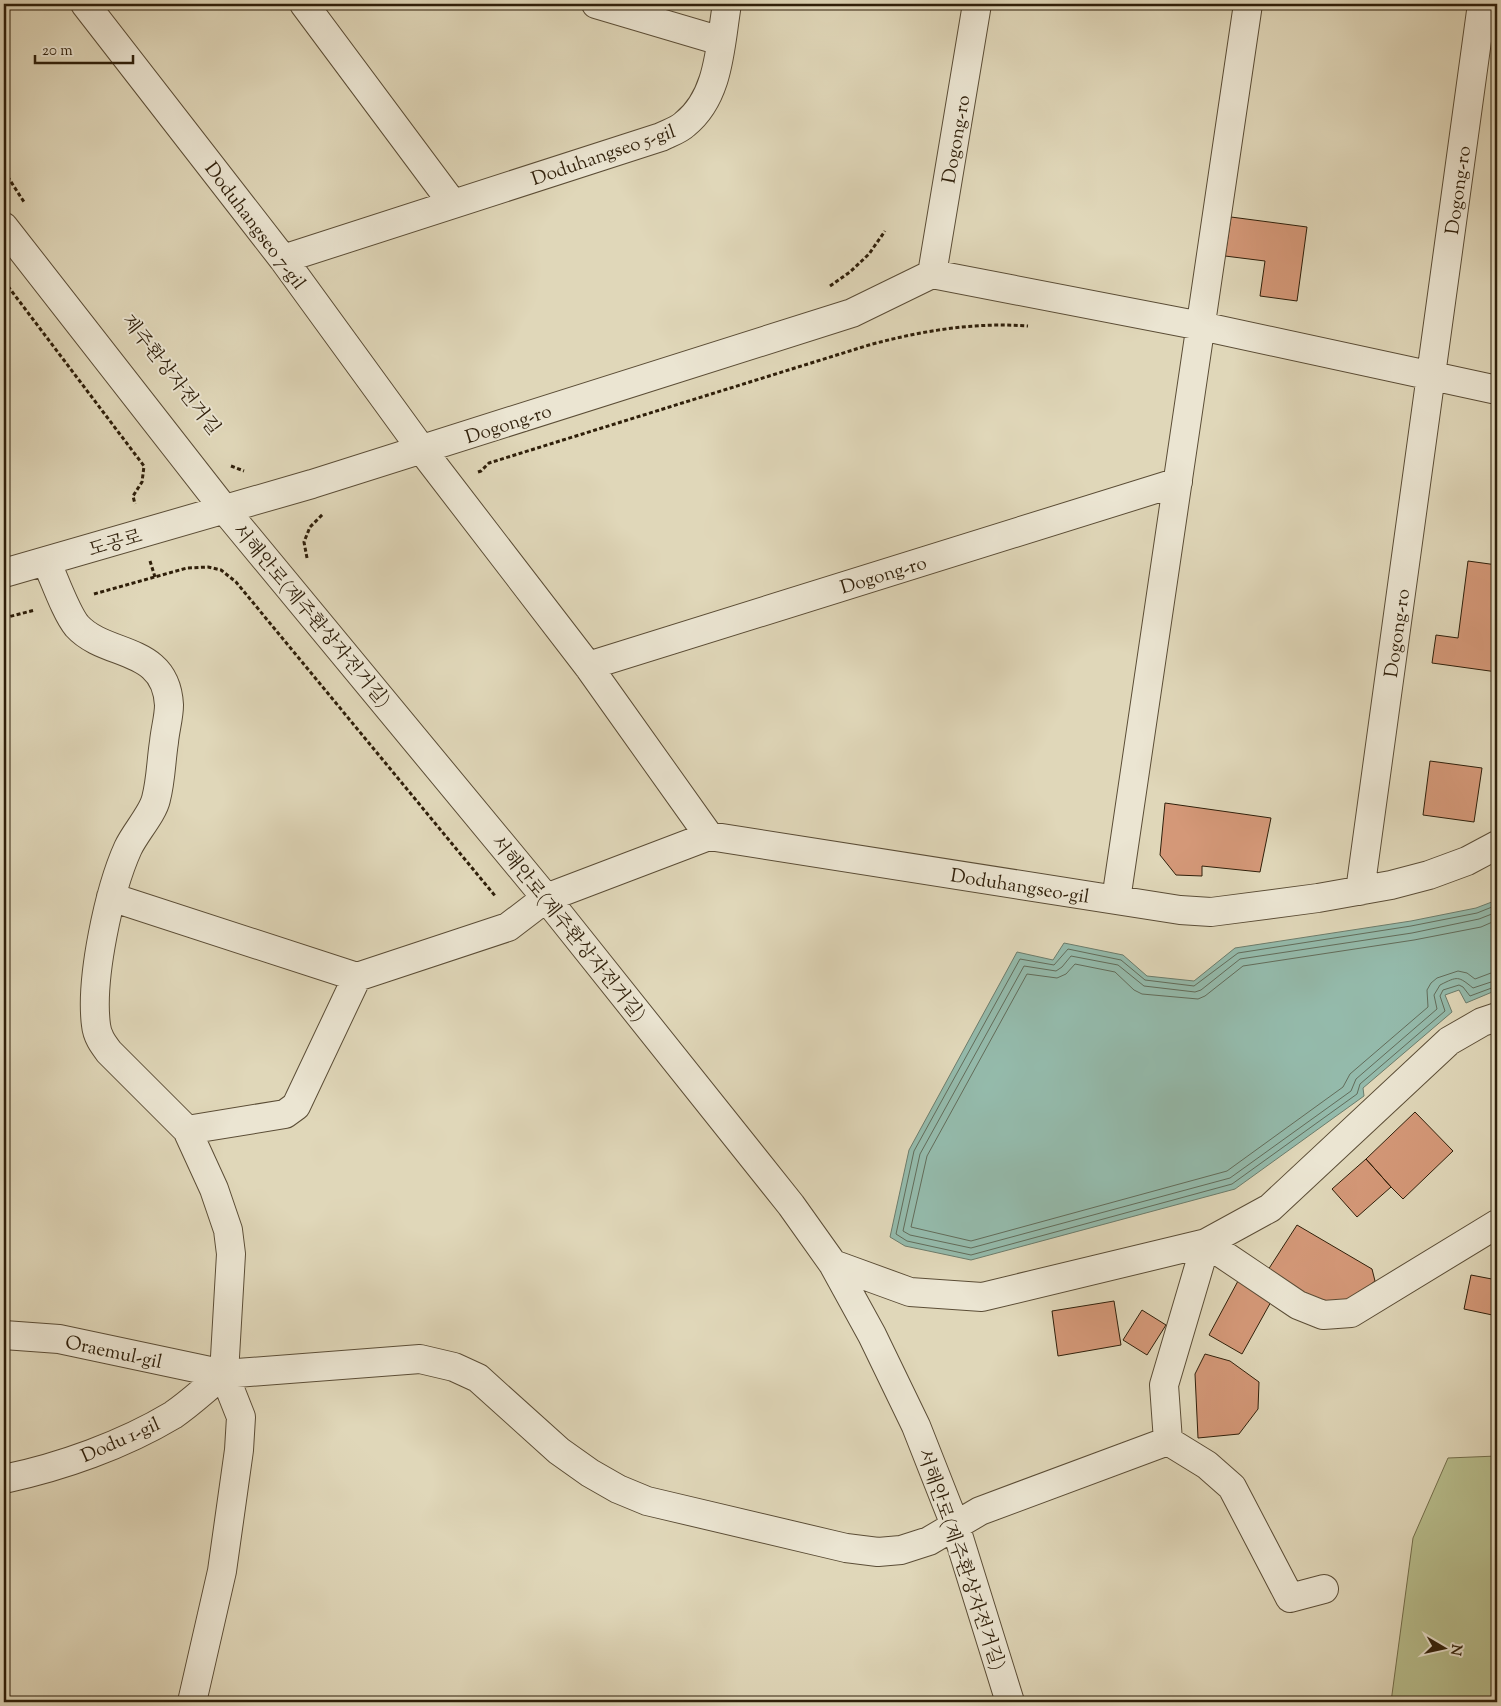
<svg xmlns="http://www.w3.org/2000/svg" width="1501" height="1706" viewBox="0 0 1501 1706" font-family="'Sorts Mill Goudy','Noto Serif KR',serif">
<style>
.green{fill:#b7bd8c;stroke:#736e4b}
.water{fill:#94baab;stroke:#6c7c6b}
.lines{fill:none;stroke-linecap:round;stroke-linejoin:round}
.shore{stroke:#626c5a;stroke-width:1}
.building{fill:#d49878;stroke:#2f1f0a}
.minor-casing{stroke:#5b4d36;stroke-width:30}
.path{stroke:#2f1f0a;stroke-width:3;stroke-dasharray:4 2.5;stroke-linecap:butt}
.minor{stroke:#ebe5d2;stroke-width:28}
.labels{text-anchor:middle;stroke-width:4;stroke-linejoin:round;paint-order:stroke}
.street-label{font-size:19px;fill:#2f1f0a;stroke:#ebe5d2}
</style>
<rect width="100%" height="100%" fill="#e0d7b9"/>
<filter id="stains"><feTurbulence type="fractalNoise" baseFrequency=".004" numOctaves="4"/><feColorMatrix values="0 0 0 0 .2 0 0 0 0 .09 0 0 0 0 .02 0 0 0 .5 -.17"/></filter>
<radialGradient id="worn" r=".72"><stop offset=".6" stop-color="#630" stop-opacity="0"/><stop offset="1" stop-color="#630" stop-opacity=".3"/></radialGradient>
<path class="green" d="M1497,1456V1702H1391L1413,1538L1448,1458Z"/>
<path class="water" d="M1497,900V990L1466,1003L1459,990L1445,995L1452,1012L1363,1088L1364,1096L1235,1189L971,1260L905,1246L890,1237L909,1150L1017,952L1053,960L1064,943L1123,955L1147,976L1194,981L1235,948L1411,921L1476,908Z"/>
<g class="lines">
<path class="shore" d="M1497,905L1477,913L1411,926L1238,953L1194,986L1145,980L1121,960L1068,949L1054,965L1020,959L914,1151L896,1234L907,1241L971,1255L1232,1184L1357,1094L1360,1084L1445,1011L1440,996L1443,990L1459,985L1463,987L1470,996L1497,986
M1497,912L1479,919L1412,933L1240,959L1201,990L1195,992L1144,986L1118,965L1071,956L1062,967L1056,971L1024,966L920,1154L903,1231L910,1235L971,1248L1230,1178L1351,1091L1356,1079L1437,1009L1434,995L1440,985C1458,976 1458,976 1473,988L1497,980
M1497,920L1481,927L1414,940L1243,966L1205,996L1198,999L1142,994L1134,990L1115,972L1075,964L1066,974L1057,978L1027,974L927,1156L911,1227L971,1241L1227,1171L1343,1087L1350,1074L1428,1007L1427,990L1431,983L1437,978L1458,971L1467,973L1475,979L1491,973L1497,972"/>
</g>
<path class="building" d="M1231,217L1307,227L1297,301L1260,296L1265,261L1225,256Z
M1468,561L1497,565V672L1432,663L1436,635L1458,638Z
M1430,761L1482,768L1474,822L1423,815Z
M1165,803L1271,818L1260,872L1202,866V876L1176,875L1160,855Z
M1415,1112L1453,1151L1403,1199L1391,1187L1366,1159Z
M1366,1159L1391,1187L1357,1217L1332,1189Z
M1297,1225L1372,1269L1375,1281L1347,1304L1327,1307L1268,1270Z
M1471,1275L1497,1280V1316L1464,1309Z
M1238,1281L1272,1300L1242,1354L1209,1335Z
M1114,1301L1121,1345L1058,1356L1052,1311Z
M1142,1310L1166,1325L1147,1355L1123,1340Z
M1205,1354L1230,1361L1259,1382L1258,1409L1239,1434L1198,1438L1195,1374Z"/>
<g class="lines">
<defs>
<path id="minor" d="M85,4L283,259L422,450L588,666L709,836
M304,4L453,204
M596,4L721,41
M4,227L225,510L546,898L791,1205L833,1264L872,1335L916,1426L955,1525L1010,1702
M283,259L661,137C669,133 679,130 685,124C720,96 720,45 727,4
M932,274L977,4
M46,561C54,578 66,613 77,626C106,658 166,645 169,705C169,717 165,730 164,742C161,761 161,780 156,799C153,813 135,833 128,848C109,890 90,979 96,1025C97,1036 103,1044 109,1052L187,1130L214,1189L228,1230L231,1254L224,1374L241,1417L239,1450L222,1571L192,1702
M4,573L312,484L852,313L932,274L1201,326L1497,390
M588,666L1178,482
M1360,891L1482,4
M111,897L357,977
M1116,900L1248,4
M187,1130L285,1114L296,1106L357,977L508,927L546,898L709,836L1180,910L1211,912L1318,898L1391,885L1429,875L1467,861L1497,845
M833,1264L910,1292L982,1297L1206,1243L1270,1208L1449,1041L1482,1022L1497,1017
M4,1335L59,1339L224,1374L420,1359L454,1367L478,1378L559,1451L590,1473L618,1489L647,1501L846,1548L878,1552L901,1550L929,1541L980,1511L1168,1441L1164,1385L1206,1243L1298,1305L1323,1315L1351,1313L1497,1224
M1168,1441L1207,1465L1232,1487L1290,1598L1324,1589
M4,1479C61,1467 123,1445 173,1415C191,1403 207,1387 224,1374"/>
</defs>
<use href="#minor" class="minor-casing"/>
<path class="path" d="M4,171L24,202
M4,281L144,466L142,482L133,496L135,504
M830,286L850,272L869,254L885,231
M231,466L244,471
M478,472L481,471L489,463L869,345C921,331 973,322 1028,326
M307,558L304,542L310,527L323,514
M150,561L155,577
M94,594L187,568L208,567L221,570L236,582L496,897
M4,618L35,610"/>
<use href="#minor" class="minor"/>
</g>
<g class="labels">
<g class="street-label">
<text transform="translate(955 139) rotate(-80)" y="7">Dogong-ro</text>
<text transform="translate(603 154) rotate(-19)" y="7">Doduhangseo 5-gil</text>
<text transform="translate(1457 190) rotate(-82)" y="7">Dogong-ro</text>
<text transform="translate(256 225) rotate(53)" y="7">Doduhangseo 7-gil</text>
<text transform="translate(172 374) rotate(52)" y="7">제주환상자전거길</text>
<text transform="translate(508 423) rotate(-18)" y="7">Dogong-ro</text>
<text transform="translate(115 542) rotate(-16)" y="7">도공로</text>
<text transform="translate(883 574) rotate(-17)" y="7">Dogong-ro</text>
<text transform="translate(312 615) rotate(50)" y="7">서해안로(제주환상자전거길)</text>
<text transform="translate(1396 633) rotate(-82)" y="7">Dogong-ro</text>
<text transform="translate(1020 885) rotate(9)" y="7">Doduhangseo-gil</text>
<text transform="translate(569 928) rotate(51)" y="7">서해안로(제주환상자전거길)</text>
<text transform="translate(114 1351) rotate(12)" y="7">Oraemul-gil</text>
<text transform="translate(120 1439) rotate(-24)" y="7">Dodu 1-gil</text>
<text transform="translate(962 1559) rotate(71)" y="7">서해안로(제주환상자전거길)</text>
</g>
</g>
<rect width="1501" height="1706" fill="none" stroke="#e0d7b9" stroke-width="20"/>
<rect x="5" y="5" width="1491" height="1696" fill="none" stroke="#2f1f0a" stroke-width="2.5"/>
<rect x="10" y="10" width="1481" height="1686" fill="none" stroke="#2f1f0a"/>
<g transform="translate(1444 1648) rotate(99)" stroke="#ebe5d2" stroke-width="4" paint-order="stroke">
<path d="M0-4L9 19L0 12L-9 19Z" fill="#2f1f0a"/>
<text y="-8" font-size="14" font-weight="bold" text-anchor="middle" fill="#2f1f0a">N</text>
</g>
<path d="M35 55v8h98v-8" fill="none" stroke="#2f1f0a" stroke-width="2.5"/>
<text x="42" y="55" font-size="15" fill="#2f1f0a" stroke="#ebe5d2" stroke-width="4" paint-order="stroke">20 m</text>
<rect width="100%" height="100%" filter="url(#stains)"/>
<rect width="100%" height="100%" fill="url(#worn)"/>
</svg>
